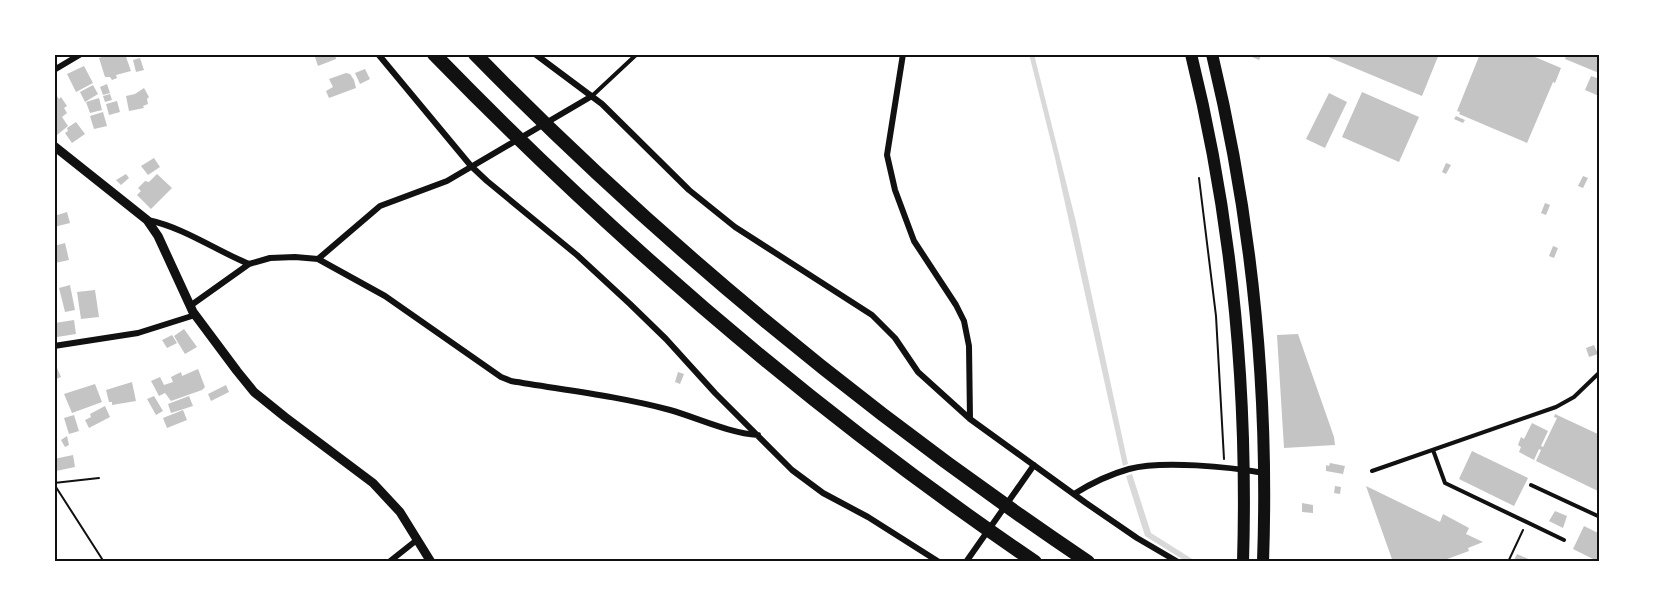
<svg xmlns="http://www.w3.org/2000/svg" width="1654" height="616" viewBox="0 0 1654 616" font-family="Helvetica,sans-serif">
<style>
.water{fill:#d9d9d9}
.building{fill:#c4c4c4}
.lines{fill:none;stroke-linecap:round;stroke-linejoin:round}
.path{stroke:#111;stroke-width:2}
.service{stroke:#111;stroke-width:4}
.minor{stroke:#111;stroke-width:6}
.tertiary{stroke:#111;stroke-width:9}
.trunk{stroke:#111;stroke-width:12}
.motorway{stroke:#111;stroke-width:14}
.neatline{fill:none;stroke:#111;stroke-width:2}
</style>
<rect width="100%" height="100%" fill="#fff"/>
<path class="water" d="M1029,54H1034L1076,222L1128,464L1123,466L1055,158Z
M1132,474L1151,533L1197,562H1187L1145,536L1126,476Z"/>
<path class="building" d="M110,54H125L131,71L116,75L117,78L112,80L110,77H105L99,58Z
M324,54H335L336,59L318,66L315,57Z
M1253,54H1262L1259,60L1252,57Z
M1327,54H1439L1422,96L1326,56Z
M1480,54H1528L1561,68L1555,83L1553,82L1527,143L1459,114L1460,112L1457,111Z
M1567,54H1600L1599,96L1585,90L1591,76L1597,78L1599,73L1565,59Z
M140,58L144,70L136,72L133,60Z
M84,66L93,83L76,92L67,74Z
M365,69L370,79L360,84L355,73Z
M346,73L350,74L354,80L356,88L329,98L326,91L333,87L329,79Z
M107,84L110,93L103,95L100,87Z
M93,85L98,94L85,102L80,92Z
M144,88L149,97L147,99L148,104L143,106L144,108L129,111L126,96L135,94Z
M54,92L59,99L61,97L67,106L64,108L67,113L62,117L68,126L57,135L54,130Z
M1362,92L1419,117L1399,162L1342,137Z
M1329,93L1347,102L1325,148L1306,139Z
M110,94L112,100L105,102L103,96Z
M99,98L102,110L90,113L86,102Z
M117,101L120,112L109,115L106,104Z
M103,112L107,126L94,129L90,116Z
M1456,116L1465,120L1463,123L1454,119Z
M76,122L85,134L72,143L65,133L68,131L67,128Z
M154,158L160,167L148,175L141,166Z
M1446,163L1451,165L1446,174L1442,172Z
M126,174L129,178L121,185L116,180Z
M157,174L172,188L151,209L137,195L141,191L138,188L145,181L149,182Z
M1583,176L1588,178L1583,188L1578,186Z
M1545,203L1550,205L1546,215L1541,213Z
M67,212L70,223L54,227V216Z
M65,243L69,260L55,263L54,246Z
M1553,246L1558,248L1554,258L1549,256Z
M70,285L75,310L65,312L59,288Z
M95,290L99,317L81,319L77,292Z
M74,320L76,334L57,337L55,323Z
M184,329L197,347L185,354L174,336Z
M1298,334L1334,437L1335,445L1284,448L1277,335Z
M172,335L177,343L167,348L162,340Z
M1594,345L1598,354L1589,357L1586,348Z
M54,361L61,377L54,380Z
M198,369L205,387L202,390L171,401L165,393L159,396L151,381L160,377L164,385L173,382L171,377L181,372L182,376Z
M678,372L684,374L680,384L675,382Z
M132,382L136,401L112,405V402H109L106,390Z
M95,384L102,402L72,413L64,394Z
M226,385L229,392L211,401L208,394Z
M154,396L163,411L156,415L147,399Z
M189,396L193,406L171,413L168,404Z
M105,406L110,417L89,428L85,420L91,417L90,414Z
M183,410L187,420L167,428L163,418Z
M1555,414L1600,435V492L1536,461L1541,450L1539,449L1534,460L1519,452L1521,447L1518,445L1521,437L1524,439L1532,423L1548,431L1541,446L1543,447L1557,418L1554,417Z
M74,415L79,431L69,434L64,418Z
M67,436L69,445L65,447L61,440Z
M1472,451L1528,478L1514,506L1459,479Z
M73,455L75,467L56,471L54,459Z
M1330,463L1345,466L1343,474L1326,471V465L1329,466Z
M1335,486L1341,487L1340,494L1334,493Z
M1366,486L1440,522L1443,514L1469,528L1466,534L1483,542L1468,548L1469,551L1439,562H1393Z
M1302,503L1313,505V513L1302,512Z
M1555,511L1567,516L1563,528L1549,521Z
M1584,526L1600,534V562H1592L1593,559L1573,549Z
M1517,554L1535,562H1513Z"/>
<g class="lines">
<path class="path" d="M1199,178L1216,316L1224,459
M54,483L99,478
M54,484L104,562
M1508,562L1523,530"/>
<path class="service" d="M592,96L637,54
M1433,450L1445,483L1564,540
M1372,471L1556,407L1574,397L1600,372
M1531,485L1600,517"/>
<path class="minor" d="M378,54L471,166L487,181L577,255L630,304L666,339L715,393L792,470L823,493L868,517L939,562
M535,54L602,104L689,190L735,227L872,315L895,338L918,372L970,419L1086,503L1137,538L1178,562
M903,54L887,155L895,190L914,241L956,305L964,321L969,346L970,419
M54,70L81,54
M148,220C185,228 215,250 249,264
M318,259L380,206L447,181L592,96
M190,306L249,264L270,258L295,257L318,259L385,296L501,377L511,381C564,390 618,396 670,410C698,418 729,433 758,435
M54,346L138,333L195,315
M1074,494C1090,484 1111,474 1129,469C1162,460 1230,467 1264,473
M389,562L418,539
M966,562L1034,465"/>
<path class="tertiary" d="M54,146L147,220L158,236L193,312L237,371L254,392L285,417L373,483L400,512L431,562"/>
<path class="trunk" d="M1191,54C1232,219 1248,393 1243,562
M1212,54C1252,220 1269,392 1263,562"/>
<path class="motorway" d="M434,54C617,242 818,415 1035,562
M475,54C661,244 868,414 1088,562"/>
</g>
<rect width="1654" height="616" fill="none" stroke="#ffffff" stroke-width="111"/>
<rect x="56" y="56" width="1542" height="504" class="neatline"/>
</svg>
